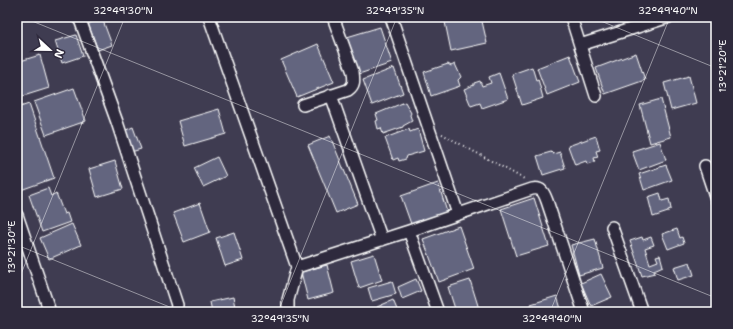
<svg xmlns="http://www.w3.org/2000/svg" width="733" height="329" viewBox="0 0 733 329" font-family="'Shantell Sans',sans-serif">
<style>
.building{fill:#63657f;stroke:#fff}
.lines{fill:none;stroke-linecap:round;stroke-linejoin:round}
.minor-casing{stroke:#fff;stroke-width:14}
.path{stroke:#fff;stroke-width:2;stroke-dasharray:1 3;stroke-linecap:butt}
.minor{stroke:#2f2a3d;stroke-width:11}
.ticks{fill:none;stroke:#fff;stroke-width:1;stroke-opacity:0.45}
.neatline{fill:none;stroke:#fff;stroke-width:1.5}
.ticks-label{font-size:10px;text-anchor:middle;fill:#fff}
</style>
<rect width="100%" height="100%" fill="#3f3c51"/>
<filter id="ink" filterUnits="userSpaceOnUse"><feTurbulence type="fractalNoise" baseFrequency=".025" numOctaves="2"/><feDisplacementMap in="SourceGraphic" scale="8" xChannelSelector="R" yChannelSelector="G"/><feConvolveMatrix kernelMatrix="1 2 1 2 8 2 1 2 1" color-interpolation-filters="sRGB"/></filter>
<g filter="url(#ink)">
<path class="building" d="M467,17H481L487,43L451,51L445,22Z
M102,18L112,45L98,50L88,24Z
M380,27L392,63L359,74L347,37Z
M76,35L83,56L62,63L55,41Z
M318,44L334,82L297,97L281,60Z
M636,53L645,80L605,94L596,68Z
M40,55L49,88L17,98V62Z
M570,55L580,82L547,95L537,68Z
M448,64L451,66L455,64L461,77L458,80L460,86L431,96L424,72Z
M532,67L536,80L538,79L543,98L522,105L512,74Z
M394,68L403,93L372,105L363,80Z
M499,73L508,99L482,108L480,103L471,106L464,89L474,85V83L480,81L482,86L491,83L489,77Z
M689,76L696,103L671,110L664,83Z
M74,88L86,121L46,135L34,102Z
M661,99L671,137L650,143L640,105Z
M405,102L411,113L410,115L412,121L403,126V127L383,134L381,128L378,129L376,121L378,120L376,114Z
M29,104L54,178L18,191L17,108Z
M219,109L226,134L185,146L178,121Z
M133,127L141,149L131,152L124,131Z
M409,129L410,132L418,129L424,151L407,156L406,159L399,161L398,158L393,160L385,138Z
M330,136L358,204L336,213L308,145Z
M596,136L600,150L596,151L598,157L594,158L595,162L587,164L586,161L575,165L568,146Z
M660,142L666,160L639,170L632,151Z
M551,152L553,154L560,152L565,168L543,175L537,156Z
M217,157L226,176L203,187L194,168Z
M115,161L123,189L97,197L89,169Z
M666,165L672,180L644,190L639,174Z
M438,183L447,212L411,224L401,196Z
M48,188L51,196L56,193L64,214L67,213L70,222L42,232L29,195Z
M660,193L662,201L669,199L671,209L668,210V212L653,217L648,197Z
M534,198L549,246L516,256L501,209Z
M200,203L210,232L184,242L173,213Z
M72,224L81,245L49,259L40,238Z
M459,226L474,269L439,282L423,239Z
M677,229L680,238L682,237L684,243L668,249L662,234Z
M234,232L243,260L225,266L216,238Z
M642,237L643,240L651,237L654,245L645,248L650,264L658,261L656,256L660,255L663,266L654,270L655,273L642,276L630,241Z
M595,239L603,268L579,275L571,245Z
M374,254L382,280L359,288L351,261Z
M690,262L694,275L678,280L674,267Z
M327,265L334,293L308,300L301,272Z
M601,274L612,297L591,306L581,283Z
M416,279L421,291L402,299L398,287Z
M470,280L480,312H456L448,287Z
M392,281L396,294L372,301L368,288Z
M557,296L562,312H533L531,304Z
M233,297L236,312H212L210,302Z
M393,300L398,312H379L377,307Z
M519,308L520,312H507Z"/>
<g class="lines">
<defs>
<path id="minor" d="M79,17L117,122L177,305L176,312
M209,17L297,267L409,231L532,189C542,187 544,193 547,201L584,312
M391,17L458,214
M571,17L596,96
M580,45L669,17
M331,95L382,240
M303,105L348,90C355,85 354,80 353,72L333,17
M705,166L716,199
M17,215L50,312
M612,227L642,312
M409,231L438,312
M288,312V300L297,267"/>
</defs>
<use href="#minor" class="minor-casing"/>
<path class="path" d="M442,134L526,180"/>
<use href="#minor" class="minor"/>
</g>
</g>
<path class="ticks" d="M22,17L716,298M591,17L716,68M17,245L182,312M17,284L125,17M278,312L397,17M550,312L670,17"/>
<rect width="733" height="329" fill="none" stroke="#2f2a3d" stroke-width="44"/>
<g transform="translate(50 50) rotate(112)" stroke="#2f2a3d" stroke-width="3" paint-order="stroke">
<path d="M0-3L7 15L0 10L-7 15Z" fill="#ffffff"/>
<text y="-6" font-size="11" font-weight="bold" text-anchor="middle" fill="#ffffff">N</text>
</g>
<rect x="22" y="22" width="689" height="285" class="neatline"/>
<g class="ticks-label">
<text x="123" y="14">32°49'30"N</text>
<text x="395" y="14">32°49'35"N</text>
<text x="668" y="14">32°49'40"N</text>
<text transform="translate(722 66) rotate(-90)" y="4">13°21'20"E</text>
<text transform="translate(11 247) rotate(-90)" y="4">13°21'30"E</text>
<text x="280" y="322">32°49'35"N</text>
<text x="552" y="322">32°49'40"N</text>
</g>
</svg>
